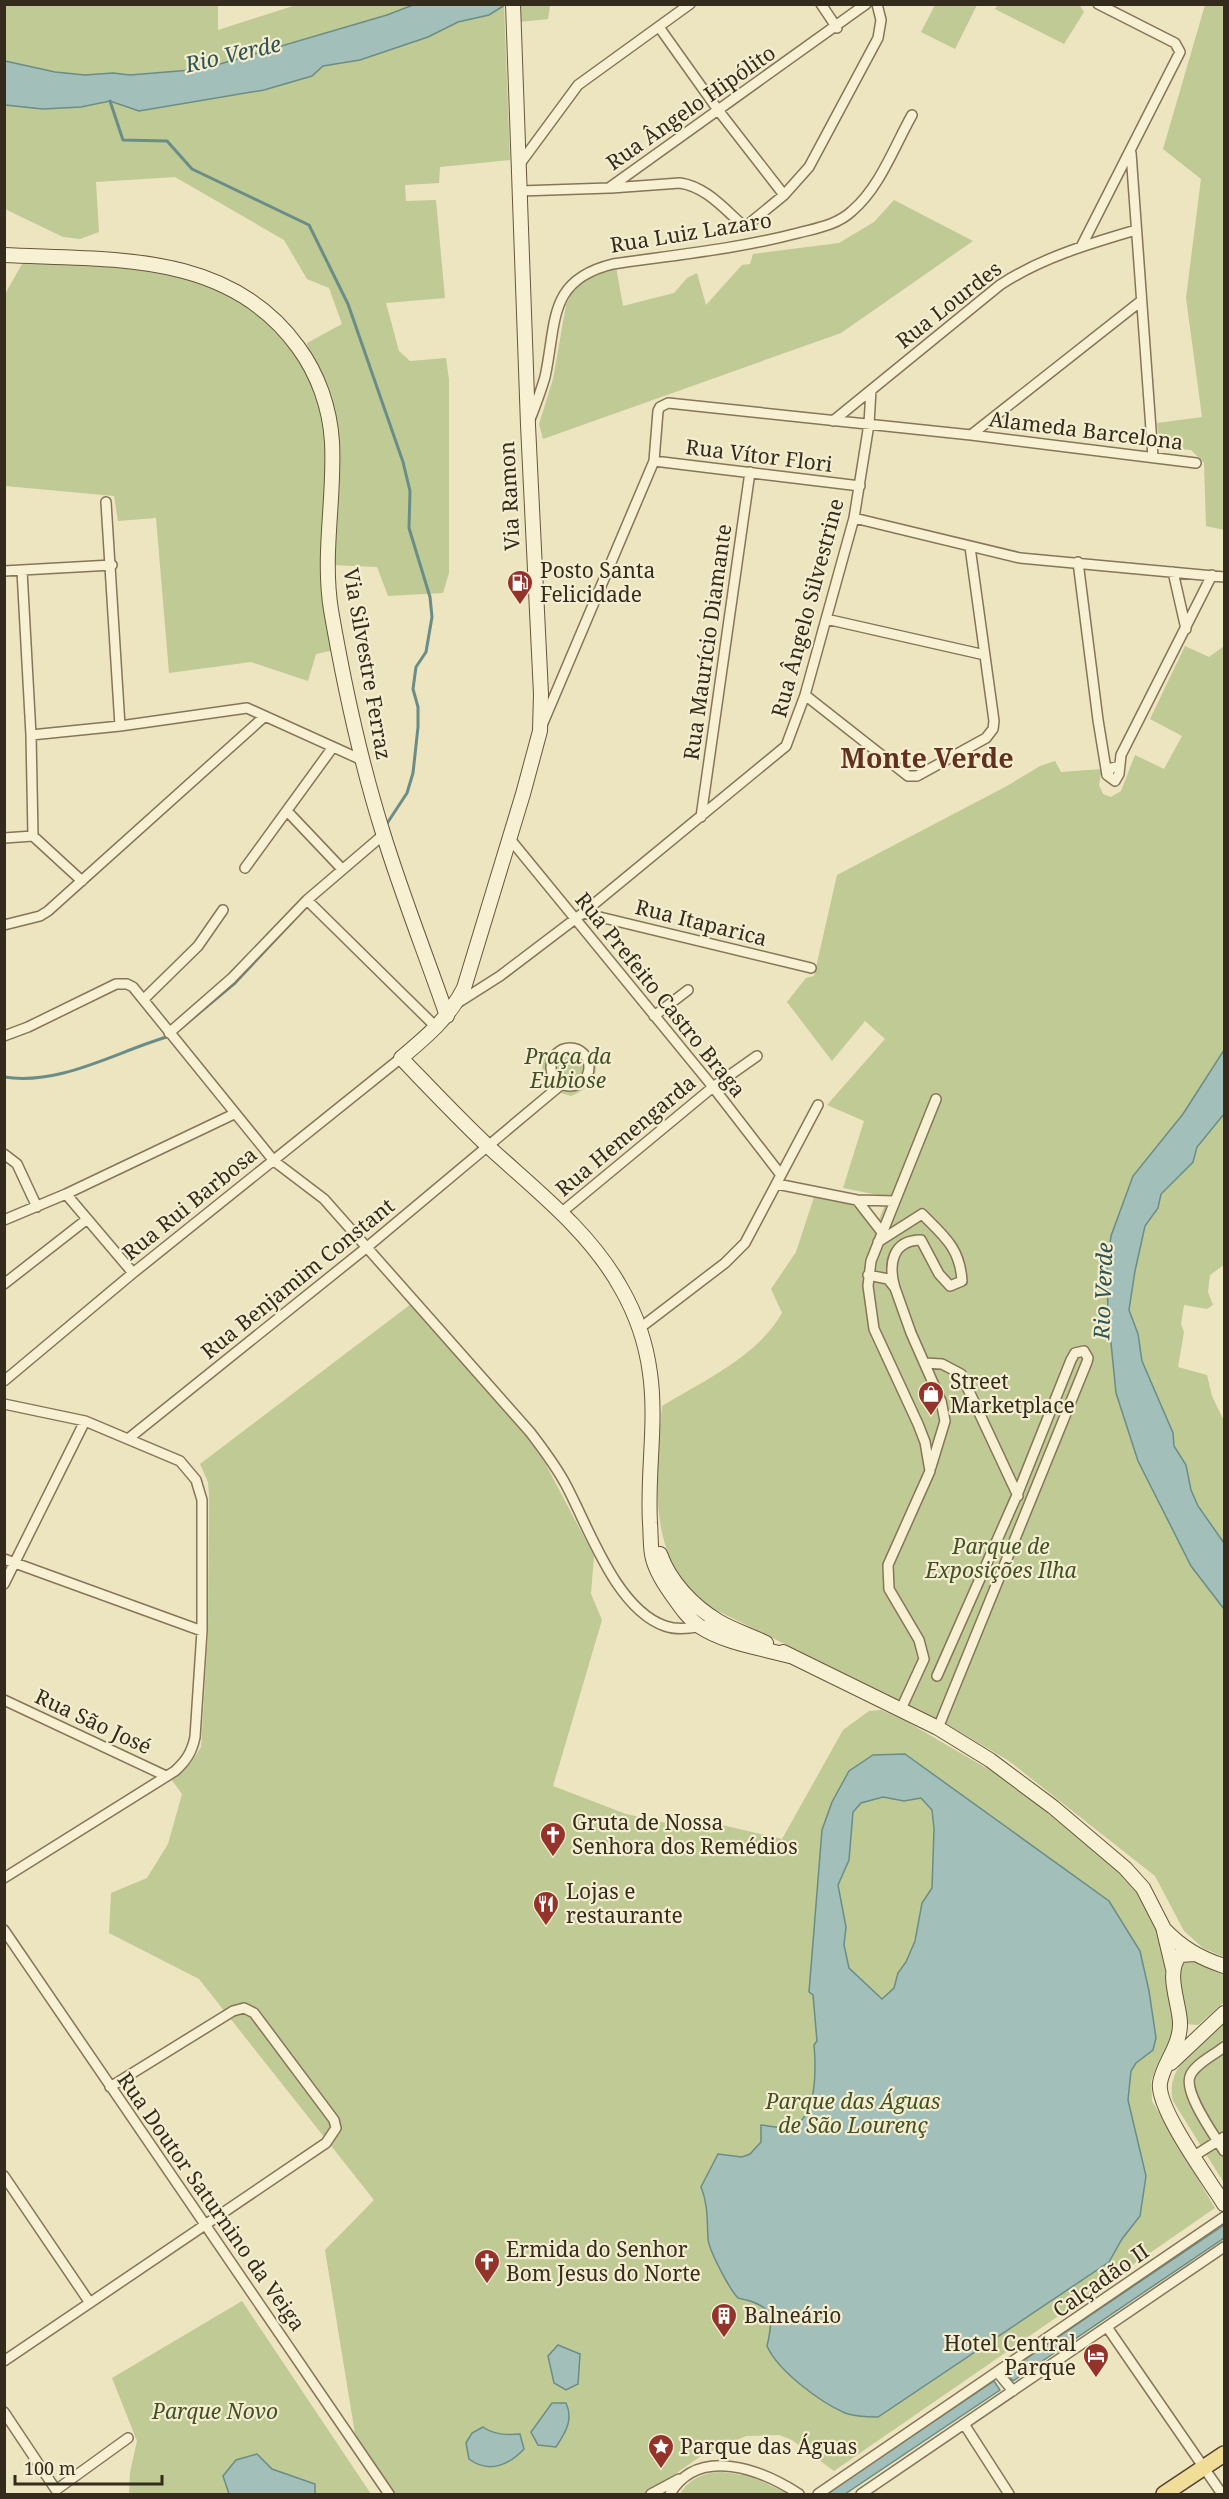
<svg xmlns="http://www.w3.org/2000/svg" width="1229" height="2499" viewBox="0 0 1229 2499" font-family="'Noto Serif',serif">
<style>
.green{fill:#bfca95}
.water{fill:#a3bfb9;stroke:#6a8d87;stroke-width:1.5;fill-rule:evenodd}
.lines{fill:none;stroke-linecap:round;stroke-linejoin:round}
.stream{stroke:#6a8d87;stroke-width:3}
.street-casing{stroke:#867558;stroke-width:12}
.secondary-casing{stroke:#67563c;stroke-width:16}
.primary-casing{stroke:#53422d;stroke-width:18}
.street{stroke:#f8f0d3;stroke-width:9}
.secondary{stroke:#f8f0d3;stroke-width:14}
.primary{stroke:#f0dd98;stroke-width:15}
.labels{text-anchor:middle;stroke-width:4.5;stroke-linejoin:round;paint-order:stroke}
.street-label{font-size:21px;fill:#352b1d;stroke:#f4edd0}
.poi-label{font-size:21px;fill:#352b1d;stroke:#f4edd0;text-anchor:start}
.park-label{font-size:21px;font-style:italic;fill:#425124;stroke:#f4edd0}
.water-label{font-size:22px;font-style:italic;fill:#2c5455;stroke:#f4edd0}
.district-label{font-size:27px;font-weight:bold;fill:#61311d;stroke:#f4edd0}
</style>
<rect width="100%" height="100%" fill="#ede4c0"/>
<path class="green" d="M1079,4L1084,12L1064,44L995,9L998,5Z
M5,5H218V30L296,5H413L387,15L203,69L130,75L113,73L85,75L55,72L5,61Z
M504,5L510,160L440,167L439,183L405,185L406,201L436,200L445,298L386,303L399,351L410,361L446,358L449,380V573L443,593L388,596L377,567L332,565L337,483L307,343L342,324L329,288L307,279L284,240L175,177L96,182L99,232L80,239L63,237L5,209L4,105L43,109L81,107L110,101L139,111L264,90L312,76L323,66L360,60L428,37L458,22L489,15Z
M518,5H553L550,6L548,19L519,22Z
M935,5H977L955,49L921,32Z
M1205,5H1224V530L1206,526L1204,463L1191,450L1160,447L1157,423L1202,417L1186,298L1201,179L1163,149Z
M894,200L973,241L841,333L543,439L539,424L553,379L566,305L573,290L585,278L616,267L623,306L674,293L687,278L697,273L706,305L742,265L750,264L753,254L839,243L874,222Z
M35,261L145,267L189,276L238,296L266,317L310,373L326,422L335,650L316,654L308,681L251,662L169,673L156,518L118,521L114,496L5,486V294L22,264Z
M1185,646L1209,657L1224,646V1050L1183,1114L1133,1176L1116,1393L1138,1461L1191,1566L1224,1609V1957L1203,1948L1184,1931L1155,1876L1009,1761L950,1726L704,1604C645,1555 656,1473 662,1406C703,1381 757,1357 782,1313L771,1289L796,1252L814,1197L856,1203L866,1216L874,1232L888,1197L843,1188L864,1121L827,1105L885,1039L865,1021L832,1061L787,1002L806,978L814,976L837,875L1007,786L1040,766L1055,761L1061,772L1102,769L1099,785L1103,794L1111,797L1121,791L1135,755L1164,769L1182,736L1150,719Z
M559,1044C600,1040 611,1081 571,1096L552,1090L543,1082L542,1061Z
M1224,1114V1265L1210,1275L1208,1292L1213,1305L1207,1309L1184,1305L1181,1324L1184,1332L1178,1367L1207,1375L1212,1396L1224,1421V1542L1198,1506L1190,1490L1186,1465L1174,1445L1173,1433L1142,1361L1138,1334L1129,1310L1135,1272L1145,1226L1158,1208L1161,1194L1193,1162L1197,1147Z
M411,1304L525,1435L545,1463L594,1556L591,1594L602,1620L553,1786L626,1814L712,1833L722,1825L782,1839L843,1730L869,1711L881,1710L904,1720L1005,1779L1127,1877L1148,1902L1164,1948L1175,2029L1169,2047L1158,2064L1151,2081L1152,2101L1215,2208L834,2471L792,2440L779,2435L746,2436L701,2456L646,2494H394L356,2440L325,2250L374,2200L199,1979L109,1933L111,1893L147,1878L168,1844L182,1794L171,1779L191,1763L201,1747L208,1634L209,1495L208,1482L200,1464Z
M1187,1958L1224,1972V2002L1198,2025L1185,2024L1177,1972L1180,1960Z
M1224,2022V2183L1173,2101C1164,2067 1202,2042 1224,2022Z
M242,2301L371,2494H129L130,2472L137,2441L112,2378Z
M722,2472L750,2476L789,2494H680C690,2478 703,2473 722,2472Z"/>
<path class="water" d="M413,5H505L489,15L458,22L428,37L360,60L323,66L312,76L264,90L139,111L110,101L81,107L43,109L5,105V61L55,72L85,75L113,73L130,75L203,69L387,15Z
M1224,1050V1114L1197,1147L1193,1162L1161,1194L1158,1208L1145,1226L1135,1271L1129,1310L1138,1334L1142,1361L1173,1433L1174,1446L1186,1465L1191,1490L1198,1506L1224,1543V1609L1191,1566L1138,1461L1116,1393L1108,1313L1107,1271L1111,1236L1133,1176L1183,1114Z
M905,1754L1109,1901L1140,1951L1149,1991L1156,2038L1153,2050L1136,2063L1131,2071L1128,2100L1146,2176L1140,2216L1122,2239L1109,2262L878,2417C867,2417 856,2417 845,2413C820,2402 778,2371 767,2346C775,2313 771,2305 738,2298C730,2290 708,2249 708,2238C707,2220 708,2204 701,2187L718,2154L742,2157L750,2154L761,2142V2125C771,2126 780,2129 790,2127C818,2120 816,2067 814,2045L817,2041L813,1995L809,1992L822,1830L832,1802L849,1771L873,1755ZM883,1797L904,1801L921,1798L932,1810L934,1829L932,1888L922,1903L915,1941L906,1962L898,1973L894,1988L882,1999L849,1968L844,1945L846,1927L838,1885L849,1860L853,1812L861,1803Z
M1224,2225V2238L1013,2381L1006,2372Z
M558,2345L580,2354L578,2384L566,2390L554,2383L548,2356Z
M994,2381L1000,2390L845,2494H826Z
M552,2403H566C574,2420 565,2433 556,2447L538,2445L531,2432Z
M483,2427C494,2435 507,2435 520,2434L524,2449C509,2465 489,2474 469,2459L466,2443L472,2433Z
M257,2454L272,2469L315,2484V2494H229L223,2476L236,2460Z"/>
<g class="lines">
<path class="stream" d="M110,101L123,140L167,141L192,169L309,225L348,304L403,462L410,491L409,528L430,597L432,617L426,652L416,667L413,689L418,707V727L413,773L407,793L386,825
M180,1029L235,983L292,922
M4,1077C61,1086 117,1051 170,1036"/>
<defs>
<path id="street" d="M821,4L837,28
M659,27L718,110L784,195
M1131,153L1153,457
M519,165L578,85L690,4
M611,188L680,183C707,187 725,210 745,227
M520,191L609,188L866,4
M745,227L784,195L809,167L878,38L881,20L877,4
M1081,247L1180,52L1175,43L1098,4
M531,417C536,404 541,391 545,377C557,322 547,280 613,264C675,255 737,249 798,233C817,228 837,225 852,211C880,187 894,147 912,115
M833,421L1000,285C1041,258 1088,244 1136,230
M971,435L1141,301
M654,461L860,486
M106,502L120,726
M854,518L1020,558L1224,577
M1078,562L1098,720L1107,775
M4,571L112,565
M22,571L31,735L33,836
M1173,572L1186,629
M826,619L985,655
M805,695L908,776H917L986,738L993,729L994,721L970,547
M543,723L654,461L658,411L660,407L668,403L971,435L1196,463
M31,735L120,726L247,708L362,760
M1119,766L1111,768L1107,775L1115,781L1119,774L1121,755L1212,575
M287,811L342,869
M701,817L750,472
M4,838L33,836L82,881
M510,839L713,1087L781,1175
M245,868L333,747
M307,900L437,1028
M583,913L811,968
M4,925L40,916L48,911L265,716
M144,999L198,946L223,910
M456,1004L500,976L583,913L786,746L805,695L854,518L869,424L871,390
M654,1016L688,990
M169,1033L232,978L307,900L383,835
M4,1036L28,1027L116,984H127L133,987L274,1161L324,1199L530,1432C543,1449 556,1466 566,1485C589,1528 616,1609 665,1626C682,1632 702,1626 719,1622
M551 1067a19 19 0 1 1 38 0a19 19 0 1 1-38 0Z
M4,1154L17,1164L37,1207
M777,1184L857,1200L894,1201
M66,1194L133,1273
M857,1200L881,1231
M562,1212L713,1087L757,1056
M4,1220L66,1194L234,1114
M878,1242L922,1214C944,1236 960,1248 962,1281L950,1286L939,1274L921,1240C892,1240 888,1265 895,1288
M868,1275L888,1279L895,1288L911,1333L941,1401L945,1421L931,1467
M4,1284L86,1220
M640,1328L725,1263L745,1243L818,1105
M924,1363L942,1364L961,1374L1018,1496
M4,1381L133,1273L401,1058
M4,1404L85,1421L180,1461L196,1480L202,1500V1631L195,1737C192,1752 186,1761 175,1771L4,1878
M128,1439L366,1248L562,1084
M4,1559L202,1631
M4,1584L85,1421
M937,1676L1017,1495L1071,1360L1075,1353L1084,1351L1088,1358L1087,1362L938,1728
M4,1700L166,1776
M901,1709L924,1659L919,1640L889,1589L888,1565L930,1471L925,1442L918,1424L874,1329L868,1286L871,1261L936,1099
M4,1930L389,2494
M1224,2047C1214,2055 1197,2063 1191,2074C1181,2090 1215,2136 1224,2151
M1194,2156L1224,2137
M4,2176L90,2303
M1107,2327L1222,2494
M4,2361L326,2143L336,2128L334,2120L254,2013L244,2008L233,2011L110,2087
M998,2373L1013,2391
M4,2412L56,2490L128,2438
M964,2424L1009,2494
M651,2494L679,2479
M670,2494C699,2445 762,2470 799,2494
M818,2494L1224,2217
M861,2494L1224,2247"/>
<path id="secondary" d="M513,4L528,425L541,694L540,731L523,794L464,988C449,1018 426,1037 401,1058C431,1089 460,1120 491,1149C538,1192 590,1232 621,1288C636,1314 646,1343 650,1373C657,1423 647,1473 650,1523C651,1535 650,1548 653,1559C657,1574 666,1587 675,1599C682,1609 689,1619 699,1626C724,1643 761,1648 790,1656
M4,255C111,260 229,251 298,347C318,374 330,408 332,442C335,498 322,554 331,610C344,685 360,760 383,833C402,895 426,955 447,1016
M660,1554C670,1582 693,1606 718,1621C733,1630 750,1635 766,1643
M783,1652L938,1728L990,1760L1053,1807L1125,1868L1143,1888L1163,1927L1173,1969
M1164,1929C1182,1948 1200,1958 1224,1966
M1195,1954L1180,1955C1165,1972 1179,2002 1180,2022C1181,2046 1163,2063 1160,2083C1156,2108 1210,2181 1224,2204
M1171,2063L1224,2013"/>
<path id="primary" d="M1164,2494L1224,2454"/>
</defs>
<use href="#street" class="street-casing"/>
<use href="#secondary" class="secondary-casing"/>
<use href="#primary" class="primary-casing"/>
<use href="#street" class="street"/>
<use href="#secondary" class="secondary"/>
<use href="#primary" class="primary"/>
</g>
<defs>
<symbol id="fuel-pin" viewBox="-11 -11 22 30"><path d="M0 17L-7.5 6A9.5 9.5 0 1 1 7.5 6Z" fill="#93332a" stroke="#f4edd0"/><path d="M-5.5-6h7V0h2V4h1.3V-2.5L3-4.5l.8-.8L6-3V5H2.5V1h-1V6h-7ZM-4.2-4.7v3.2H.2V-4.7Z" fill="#fff"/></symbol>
<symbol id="shop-pin" viewBox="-11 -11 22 30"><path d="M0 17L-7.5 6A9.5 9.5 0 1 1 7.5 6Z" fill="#93332a" stroke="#f4edd0"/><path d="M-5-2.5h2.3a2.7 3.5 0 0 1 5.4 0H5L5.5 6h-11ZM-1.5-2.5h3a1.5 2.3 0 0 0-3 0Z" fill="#fff"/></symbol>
<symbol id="church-pin" viewBox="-11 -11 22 30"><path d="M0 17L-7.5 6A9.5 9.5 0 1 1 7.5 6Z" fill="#93332a" stroke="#f4edd0"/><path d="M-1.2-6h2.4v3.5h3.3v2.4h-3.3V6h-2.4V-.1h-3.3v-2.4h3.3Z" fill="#fff"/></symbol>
<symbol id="restaurant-pin" viewBox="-11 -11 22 30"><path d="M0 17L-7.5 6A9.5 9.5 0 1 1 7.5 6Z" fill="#93332a" stroke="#f4edd0"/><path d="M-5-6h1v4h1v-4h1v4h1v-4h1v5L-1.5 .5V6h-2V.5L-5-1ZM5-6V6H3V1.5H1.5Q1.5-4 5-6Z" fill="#fff"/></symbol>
<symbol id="building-pin" viewBox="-11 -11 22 30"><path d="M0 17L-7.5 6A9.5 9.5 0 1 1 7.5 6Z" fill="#93332a" stroke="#f4edd0"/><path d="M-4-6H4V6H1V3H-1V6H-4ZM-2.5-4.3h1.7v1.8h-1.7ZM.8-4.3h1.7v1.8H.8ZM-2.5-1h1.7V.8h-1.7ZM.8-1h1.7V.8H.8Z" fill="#fff"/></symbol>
<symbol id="hotel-pin" viewBox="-11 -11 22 30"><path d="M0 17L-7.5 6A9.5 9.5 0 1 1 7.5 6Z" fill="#93332a" stroke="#f4edd0"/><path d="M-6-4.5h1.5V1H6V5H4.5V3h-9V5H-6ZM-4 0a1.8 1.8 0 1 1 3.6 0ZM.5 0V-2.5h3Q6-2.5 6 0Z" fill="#fff"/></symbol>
<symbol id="sight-pin" viewBox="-11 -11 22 30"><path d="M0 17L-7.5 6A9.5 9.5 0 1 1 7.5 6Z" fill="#93332a" stroke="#f4edd0"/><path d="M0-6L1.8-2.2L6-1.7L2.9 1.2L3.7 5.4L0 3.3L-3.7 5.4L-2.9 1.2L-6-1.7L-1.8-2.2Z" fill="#fff"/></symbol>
</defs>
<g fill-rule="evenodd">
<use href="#fuel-pin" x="505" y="568" width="30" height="40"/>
<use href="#shop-pin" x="916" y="1379" width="30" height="40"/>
<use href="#church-pin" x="538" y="1820" width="30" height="40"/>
<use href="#restaurant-pin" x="531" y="1889" width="30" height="40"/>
<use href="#church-pin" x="472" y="2247" width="30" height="40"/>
<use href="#building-pin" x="709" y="2301" width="30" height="40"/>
<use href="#hotel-pin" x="1081" y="2341" width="30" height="40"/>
<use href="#sight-pin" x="646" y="2432" width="30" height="40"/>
</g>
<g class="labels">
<g class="street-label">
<text transform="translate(691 108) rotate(-35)" y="7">Rua Ângelo Hipólito</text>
<text transform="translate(691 233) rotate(-9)" y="7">Rua Luiz Lazaro</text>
<text transform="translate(949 305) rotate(-38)" y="7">Rua Lourdes</text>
<text transform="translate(1086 431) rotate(7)" y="7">Alameda Barcelona</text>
<text transform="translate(759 456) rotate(7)" y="7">Rua Vítor Flori</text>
<text transform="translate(510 496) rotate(-93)" y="7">Via Ramon</text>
<text transform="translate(808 608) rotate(-75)" y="7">Rua Ângelo Silvestrine</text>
<text transform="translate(708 642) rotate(-82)" y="7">Rua Maurício Diamante</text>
<text transform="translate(367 664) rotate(80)" y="7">Via Silvestre Ferraz</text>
<text transform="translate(701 923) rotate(14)" y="7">Rua Itaparica</text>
<text transform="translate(660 995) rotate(51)" y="7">Rua Prefeito Castro Braga</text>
<text transform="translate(626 1136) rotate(-40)" y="7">Rua Hemengarda</text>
<text transform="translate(190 1204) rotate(-39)" y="7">Rua Rui Barbosa</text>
<text transform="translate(298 1279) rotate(-39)" y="7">Rua Benjamim Constant</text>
<text transform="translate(93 1722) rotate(25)" y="7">Rua São José</text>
<text transform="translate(211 2202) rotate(55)" y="7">Rua Doutor Saturnino da Veiga</text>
<text transform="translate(1101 2281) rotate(-35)" y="7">Calçadão II</text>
</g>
<g class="poi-label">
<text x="540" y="578">Posto Santa<tspan x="540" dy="24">Felicidade</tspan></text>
<text x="950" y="1389">Street<tspan x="950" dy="24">Marketplace</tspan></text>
<text x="572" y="1830">Gruta de Nossa<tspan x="572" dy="24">Senhora dos Remédios</tspan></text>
<text x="566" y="1899">Lojas e<tspan x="566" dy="24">restaurante</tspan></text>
<text x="506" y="2257">Ermida do Senhor<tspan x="506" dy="24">Bom Jesus do Norte</tspan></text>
<text x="744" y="2323">Balneário</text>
<text x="1076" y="2351" text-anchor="end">Hotel Central<tspan x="1076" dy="24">Parque</tspan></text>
<text x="680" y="2454">Parque das Águas</text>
</g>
<g class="park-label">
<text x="568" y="1064">Praça da<tspan x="568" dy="24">Eubiose</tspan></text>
<text x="1001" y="1554">Parque de<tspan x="1001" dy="24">Exposições Ilha</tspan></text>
<text x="853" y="2109">Parque das Águas<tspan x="853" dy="24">de São Lourenç</tspan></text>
<text x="215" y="2419">Parque Novo</text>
</g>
<g class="water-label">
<text transform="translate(233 54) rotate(-13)" y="8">Rio Verde</text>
<text transform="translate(1103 1291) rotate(-88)" y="8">Rio Verde</text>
</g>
<g class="district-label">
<text x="927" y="768">Monte Verde</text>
</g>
</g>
<rect width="1229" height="2499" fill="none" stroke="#352b1d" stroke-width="12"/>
<path d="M15 2475v9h147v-9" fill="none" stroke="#352b1d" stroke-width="3"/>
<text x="24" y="2475" font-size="18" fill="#352b1d" stroke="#f4edd0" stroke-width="4.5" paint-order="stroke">100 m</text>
</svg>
